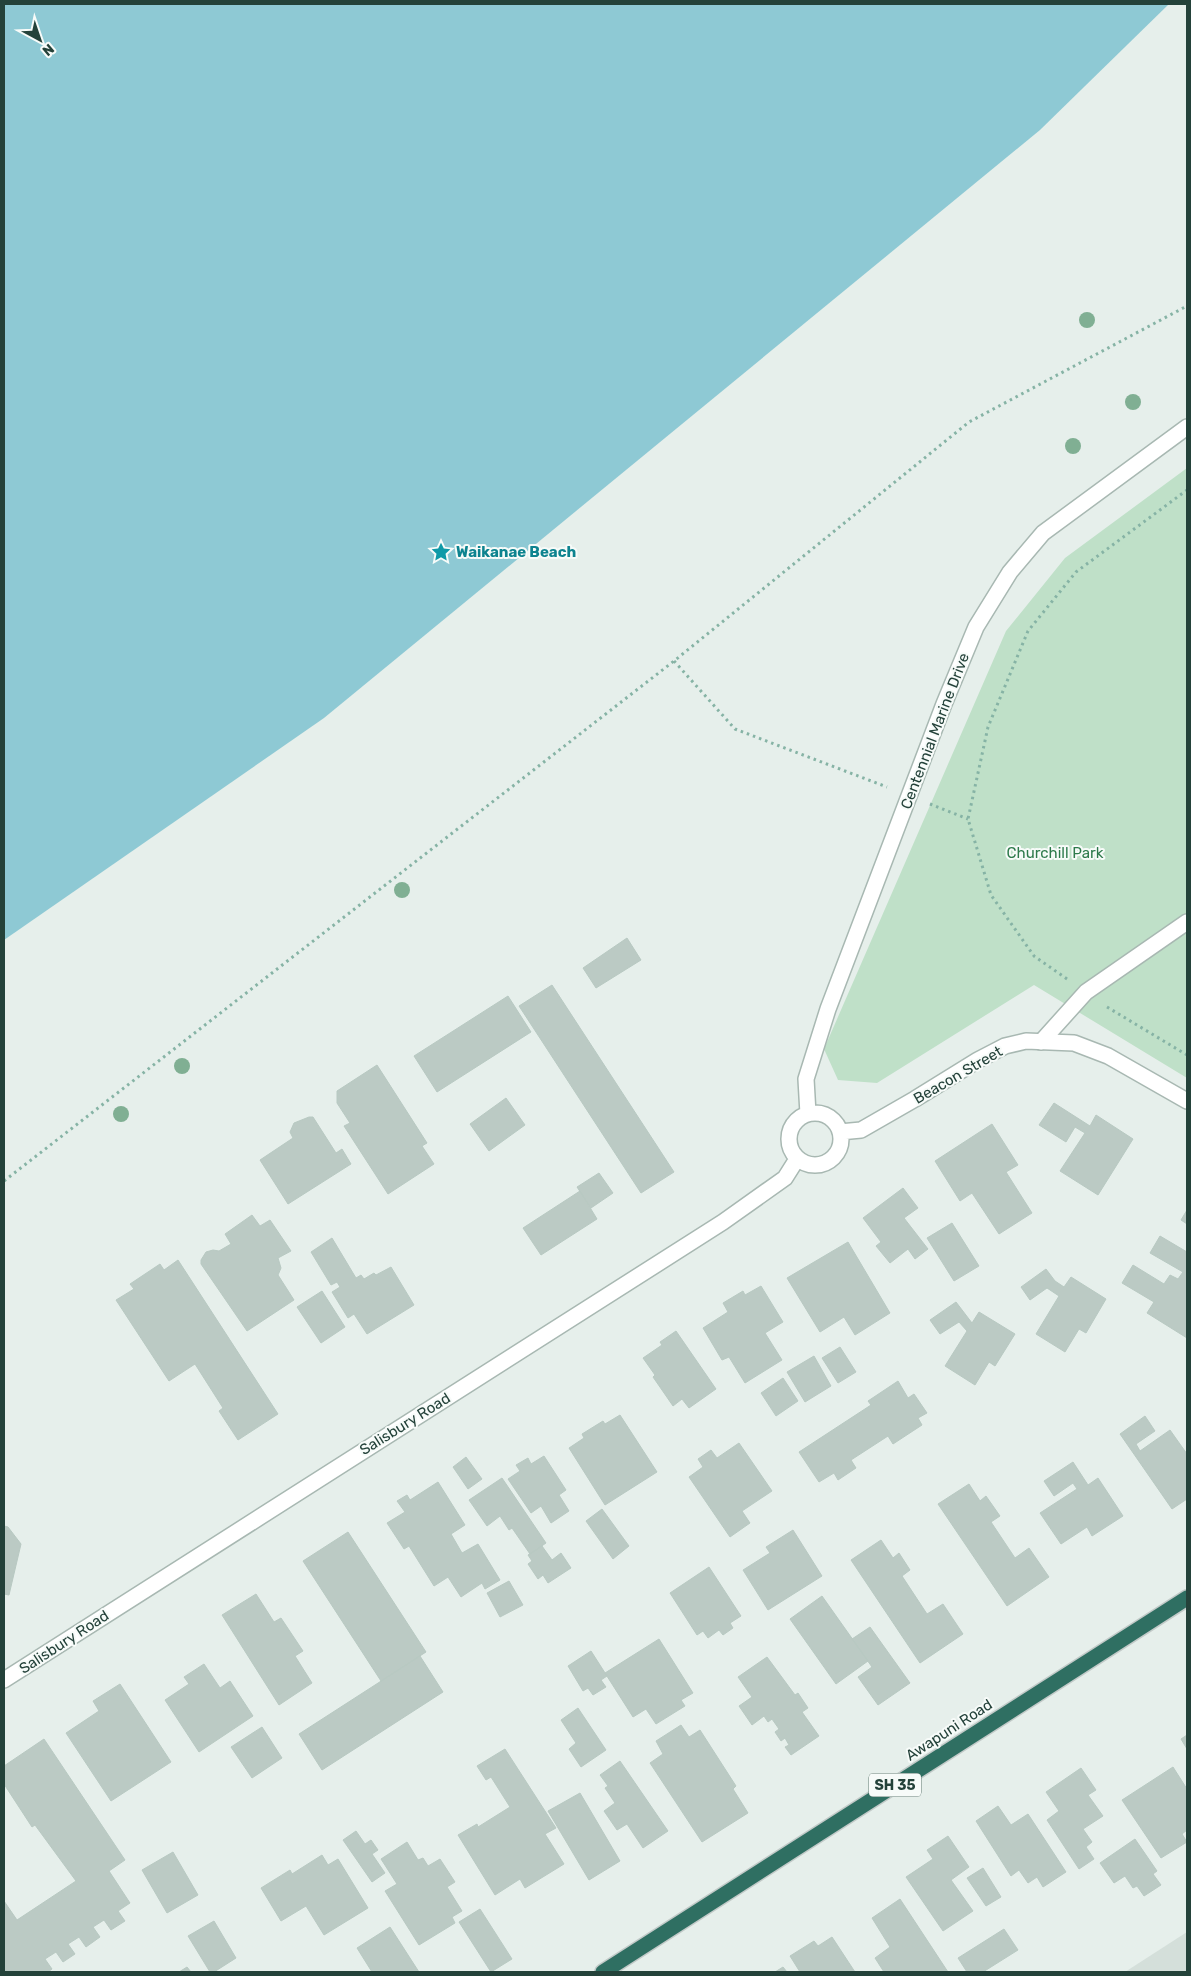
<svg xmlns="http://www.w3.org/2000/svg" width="1191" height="1976" viewBox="0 0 1191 1976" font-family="Rubik,sans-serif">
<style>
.built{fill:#d4dfda}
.green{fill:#bfe0c8}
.water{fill:#8ec9d4}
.building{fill:#bbcac4;stroke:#b8c9c2}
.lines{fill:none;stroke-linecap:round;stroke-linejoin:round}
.lane-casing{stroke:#a8b8b2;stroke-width:18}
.street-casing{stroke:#a8b8b2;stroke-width:18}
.highway-casing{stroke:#c2cac8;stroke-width:18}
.path{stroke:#86b3a5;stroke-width:3;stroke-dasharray:2.5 4;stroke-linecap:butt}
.lane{stroke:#fff;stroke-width:15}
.street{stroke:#fff;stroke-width:15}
.highway{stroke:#2f6f62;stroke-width:15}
.tree{fill:#80af93}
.labels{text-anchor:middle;stroke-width:4;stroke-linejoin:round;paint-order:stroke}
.shield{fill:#f7fbf9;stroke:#637a73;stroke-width:1}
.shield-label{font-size:14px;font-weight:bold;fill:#24423a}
.culture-label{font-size:15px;font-weight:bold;fill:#0d838f;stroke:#f7fbf9;text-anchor:start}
.street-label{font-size:15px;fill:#24423a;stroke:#f7fbf9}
.park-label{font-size:15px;fill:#2d7a4b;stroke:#f7fbf9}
</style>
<rect width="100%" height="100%" fill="#e6efeb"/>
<path class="built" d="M1187,1932V1972H1125Z"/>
<path class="green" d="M1187,468V1078L1034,985L877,1083L838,1080L824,1049L1006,631L1065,558Z"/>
<path class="water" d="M4,4H1169L1040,130L324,718L4,940Z"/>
<path class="building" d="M627,938L641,960L596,988L583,968Z
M552,985L674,1172L641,1193L519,1006Z
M508,996L531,1032L437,1092L414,1056Z
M377,1065L427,1143L422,1146L434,1164L388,1194L344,1126L350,1123L337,1103V1091Z
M506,1098L525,1125L489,1151L470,1124Z
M1054,1103L1090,1126L1096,1115L1133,1139L1098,1195L1060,1171L1085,1133L1075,1127L1066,1142L1039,1125Z
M309,1117H313L336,1153L342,1149L351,1164L288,1204L260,1160L293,1138L290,1132L294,1123Z
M992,1124L1018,1165L1006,1172L1032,1213L999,1234L972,1193L960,1201L935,1161Z
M599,1173L613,1193L591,1208L577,1187Z
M903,1188L918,1208L904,1218L928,1249L915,1259L908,1249L890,1263L876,1246L881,1242L863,1218Z
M580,1191L597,1219L541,1255L523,1228Z
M1187,1210V1224L1181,1220Z
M252,1215L260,1226L270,1220L291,1251L278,1258L281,1268L278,1275L294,1300L247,1331L201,1264V1260L206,1252L213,1250L219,1251L231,1244L225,1234Z
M952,1223L979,1266L954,1281L927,1238Z
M1160,1236L1187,1252V1338L1147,1313L1154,1302L1122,1283L1133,1265L1164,1284L1170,1275L1178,1279L1183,1272L1150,1253Z
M332,1238L356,1278L361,1275L364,1279L374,1273L376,1275L391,1267L414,1305L367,1334L354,1314L348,1318L332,1292L340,1287L337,1282L331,1285L311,1252Z
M848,1242L890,1313L855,1335L844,1317L820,1332L787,1278Z
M178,1260L278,1414L238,1440L219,1411L223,1408L195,1364L169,1381L116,1300L134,1289L130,1284L160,1264L164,1270Z
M1046,1269L1055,1281L1064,1287L1071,1277L1106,1299L1086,1333L1079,1329L1065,1352L1036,1334L1059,1296L1047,1288L1030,1300L1021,1287Z
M761,1286L783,1322L765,1333L782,1360L745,1383L729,1357L722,1360L703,1328L728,1312L723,1303L743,1291L745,1295Z
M322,1291L345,1327L321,1343L297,1307Z
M956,1302L972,1323L979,1312L1015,1334L995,1366L989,1362L975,1385L945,1366L967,1331L959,1322L940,1334L930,1320Z
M676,1331L716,1389L689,1408L682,1399L673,1406L653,1377L655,1375L643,1358L662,1345L660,1342Z
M840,1347L856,1372L838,1383L822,1358Z
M814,1356L831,1386L805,1402L787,1372Z
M783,1378L798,1401L776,1416L761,1393Z
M898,1381L908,1398L914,1394L927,1413L918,1418L922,1425L893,1444L888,1436L851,1460L856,1468L838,1480L834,1473L819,1482L799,1452L871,1405L868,1401Z
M620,1415L657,1472L605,1505L569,1448L584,1438L582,1434L603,1421L605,1424Z
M1145,1416L1155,1431L1136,1444L1140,1451L1170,1430L1187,1454V1499L1172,1509L1120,1434Z
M739,1443L772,1491L742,1511L750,1523L730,1537L689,1477L703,1467L698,1459L711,1450L717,1458Z
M544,1456L566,1490L559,1495L569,1511L551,1523L541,1506L531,1513L508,1479L520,1471L516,1465L528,1458L531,1464Z
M466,1457L482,1479L468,1489L453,1467Z
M1073,1462L1088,1485L1098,1478L1123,1516L1092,1536L1087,1527L1061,1544L1040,1513L1077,1489L1073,1483L1054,1496L1044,1481Z
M502,1478L546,1543L530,1554L512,1528L509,1530L500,1516L487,1526L469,1500Z
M438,1482L465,1525L451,1534L462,1553L478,1544L500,1580L485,1589L482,1583L461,1597L448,1577L434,1586L409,1546L404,1549L387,1523L405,1512L397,1501L407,1495L410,1500Z
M969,1484L980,1501L986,1496L1000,1516L991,1522L1015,1558L1029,1548L1049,1577L1007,1606L938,1504Z
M602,1509L629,1546L613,1559L586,1521Z
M4,1526L8,1527L21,1544L9,1595L4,1594Z
M793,1530L822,1576L768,1610L743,1570L770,1553L766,1547Z
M348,1532L426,1652L381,1681L303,1561Z
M881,1540L893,1558L899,1553L910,1570L902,1576L927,1614L943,1604L963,1634L920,1663L851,1560Z
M542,1546L552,1560L561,1553L571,1568L548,1583L543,1575L538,1579L528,1564L532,1561L528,1555Z
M709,1567L741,1616L730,1623L733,1628L723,1635L719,1630L708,1638L703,1631L697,1635L670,1593Z
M509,1581L523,1605L500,1617L487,1593Z
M256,1594L274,1622L281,1618L303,1651L295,1656L312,1683L279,1705L222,1615Z
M822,1596L868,1661L836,1684L790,1619Z
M870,1627L910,1683L878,1705L858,1677L872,1667L852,1639Z
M659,1639L693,1693L681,1700L685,1706L656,1724L646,1709L633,1717L605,1673Z
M591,1651L607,1676L601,1680L606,1687L593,1695L588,1688L583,1691L568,1666Z
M420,1656L443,1692L322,1770L299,1734Z
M767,1657L795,1695L798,1693L808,1708L802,1712L819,1736L791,1755L785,1747L789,1745L785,1738L781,1741L775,1732L779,1729L772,1719L768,1722L764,1716L752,1725L739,1706L752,1697L738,1677Z
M204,1664L220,1688L230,1681L253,1716L199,1752L165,1700L189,1684L184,1677Z
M120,1684L171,1762L111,1801L66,1733L99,1711L93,1701Z
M578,1708L606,1750L581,1767L569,1749L576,1743L561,1720Z
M681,1725L689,1737L700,1730L736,1786L733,1789L748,1813L702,1842L650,1763L663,1754L656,1741Z
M262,1727L282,1758L252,1778L231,1747Z
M1187,1735V1749L1181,1739Z
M44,1739L125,1860L109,1871L130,1903L118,1911L125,1921L111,1930L104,1920L93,1927L100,1937L86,1947L79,1937L68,1944L75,1954L63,1962L56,1952L45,1959L52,1969L48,1972H4V1901L17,1920L76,1881L35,1825L32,1827L4,1784V1766Z
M505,1749L556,1828L545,1834L564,1864L525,1888L520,1879L495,1895L458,1835L477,1824L478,1827L510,1807L491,1777L486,1780L477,1766Z
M620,1761L668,1831L643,1848L627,1824L617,1830L604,1811L615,1803L605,1788L608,1786L600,1775Z
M1173,1767L1187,1789V1830L1182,1834L1187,1842L1161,1858L1122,1800Z
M1081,1768L1096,1790L1088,1795L1103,1816L1083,1829L1092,1842L1086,1847L1094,1859L1079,1869L1047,1820L1059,1811L1046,1792Z
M580,1793L620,1861L589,1880L548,1811Z
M998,1806L1011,1825L1028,1814L1066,1872L1043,1887L1037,1877L1028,1883L1019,1870L1011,1876L976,1821Z
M356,1831L365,1844L371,1840L378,1850L372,1854L385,1873L372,1882L343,1840Z
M948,1836L969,1867L951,1880L973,1911L943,1931L906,1877L933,1859L927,1850Z
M1135,1839L1157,1871L1153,1874L1161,1885L1144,1896L1137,1886L1133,1888L1125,1876L1114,1883L1100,1863Z
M407,1842L418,1860L423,1858L428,1866L440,1859L455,1882L447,1887L462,1911L452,1917L455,1923L419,1945L385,1891L397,1884L381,1859Z
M173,1852L198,1895L167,1913L142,1870Z
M322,1855L328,1865L338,1859L368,1908L324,1935L306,1906L281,1921L261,1888L290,1870L292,1874Z
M983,1868L1001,1897L986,1906L967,1878Z
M900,1899L948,1972H884L875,1958L890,1947L872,1918Z
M480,1909L512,1959L491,1972L459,1922Z
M214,1921L236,1958L214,1972H210L188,1936Z
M390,1927L419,1972H372L357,1948Z
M1004,1929L1018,1950L983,1972H967L958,1958Z
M832,1937L855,1972H800L790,1956L814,1941L818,1946Z
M187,1967L191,1972H179Z
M783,1967L787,1972H775Z"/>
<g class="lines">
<defs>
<path id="lane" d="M1041,1042L1086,992L1187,922"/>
<path id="street" d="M789 1139a26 26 0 1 1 52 0a26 26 0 1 1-52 0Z
M808,1114L806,1079L828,1009L944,704L976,627L1010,572L1043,533L1187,427
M840,1132L861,1130L915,1099L978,1060L1005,1046L1026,1041L1074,1043L1108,1056L1187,1101
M4,1680L723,1222L785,1178L797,1159"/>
<path id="highway" d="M603,1972L1187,1598"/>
</defs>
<use href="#lane" class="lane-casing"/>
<use href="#street" class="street-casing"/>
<use href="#highway" class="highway-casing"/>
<path class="path" d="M674,661L735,729L887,787
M930,804L968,819
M1067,979L1034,956L991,895L968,819L988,727L1028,631L1076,572L1187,490
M1107,1007L1187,1055
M4,1181L674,661L969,422L1187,306"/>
<use href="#lane" class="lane"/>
<use href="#street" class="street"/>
<use href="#highway" class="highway"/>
</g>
<g class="tree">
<circle cx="1087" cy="320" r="8"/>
<circle cx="1133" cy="402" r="8"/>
<circle cx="1073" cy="446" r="8"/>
<circle cx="402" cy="890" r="8"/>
<circle cx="182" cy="1066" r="8"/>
<circle cx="121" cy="1114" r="8"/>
</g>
<defs>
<symbol id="sight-bare" viewBox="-9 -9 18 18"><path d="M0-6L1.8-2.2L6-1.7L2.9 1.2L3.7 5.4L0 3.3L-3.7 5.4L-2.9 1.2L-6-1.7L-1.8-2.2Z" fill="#0f9aa8" stroke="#f7fbf9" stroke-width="2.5" paint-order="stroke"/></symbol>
</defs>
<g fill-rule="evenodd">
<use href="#sight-bare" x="427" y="538" width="28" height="28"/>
</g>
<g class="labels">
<rect class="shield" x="869" y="1773.5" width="52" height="23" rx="4"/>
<g class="shield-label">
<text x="895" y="1790">SH 35</text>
</g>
<g class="culture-label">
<text x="456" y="557">Waikanae Beach</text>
</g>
<g class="street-label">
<text transform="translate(935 731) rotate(-69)" y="5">Centennial Marine Drive</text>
<text transform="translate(958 1075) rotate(-30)" y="5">Beacon Street</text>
<text transform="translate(405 1424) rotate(-32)" y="5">Salisbury Road</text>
<text transform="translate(64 1642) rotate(-33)" y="5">Salisbury Road</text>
<text transform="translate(949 1730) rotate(-33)" y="5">Awapuni Road</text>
</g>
<g class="park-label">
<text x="1055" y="858">Churchill Park</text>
</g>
</g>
<rect width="1191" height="1976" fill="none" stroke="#24423a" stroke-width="10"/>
<g transform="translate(40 40) rotate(140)" stroke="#f7fbf9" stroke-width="4" paint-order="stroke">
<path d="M0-4L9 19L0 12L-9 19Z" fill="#24423a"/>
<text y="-8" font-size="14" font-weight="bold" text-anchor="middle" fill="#24423a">N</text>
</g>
</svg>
